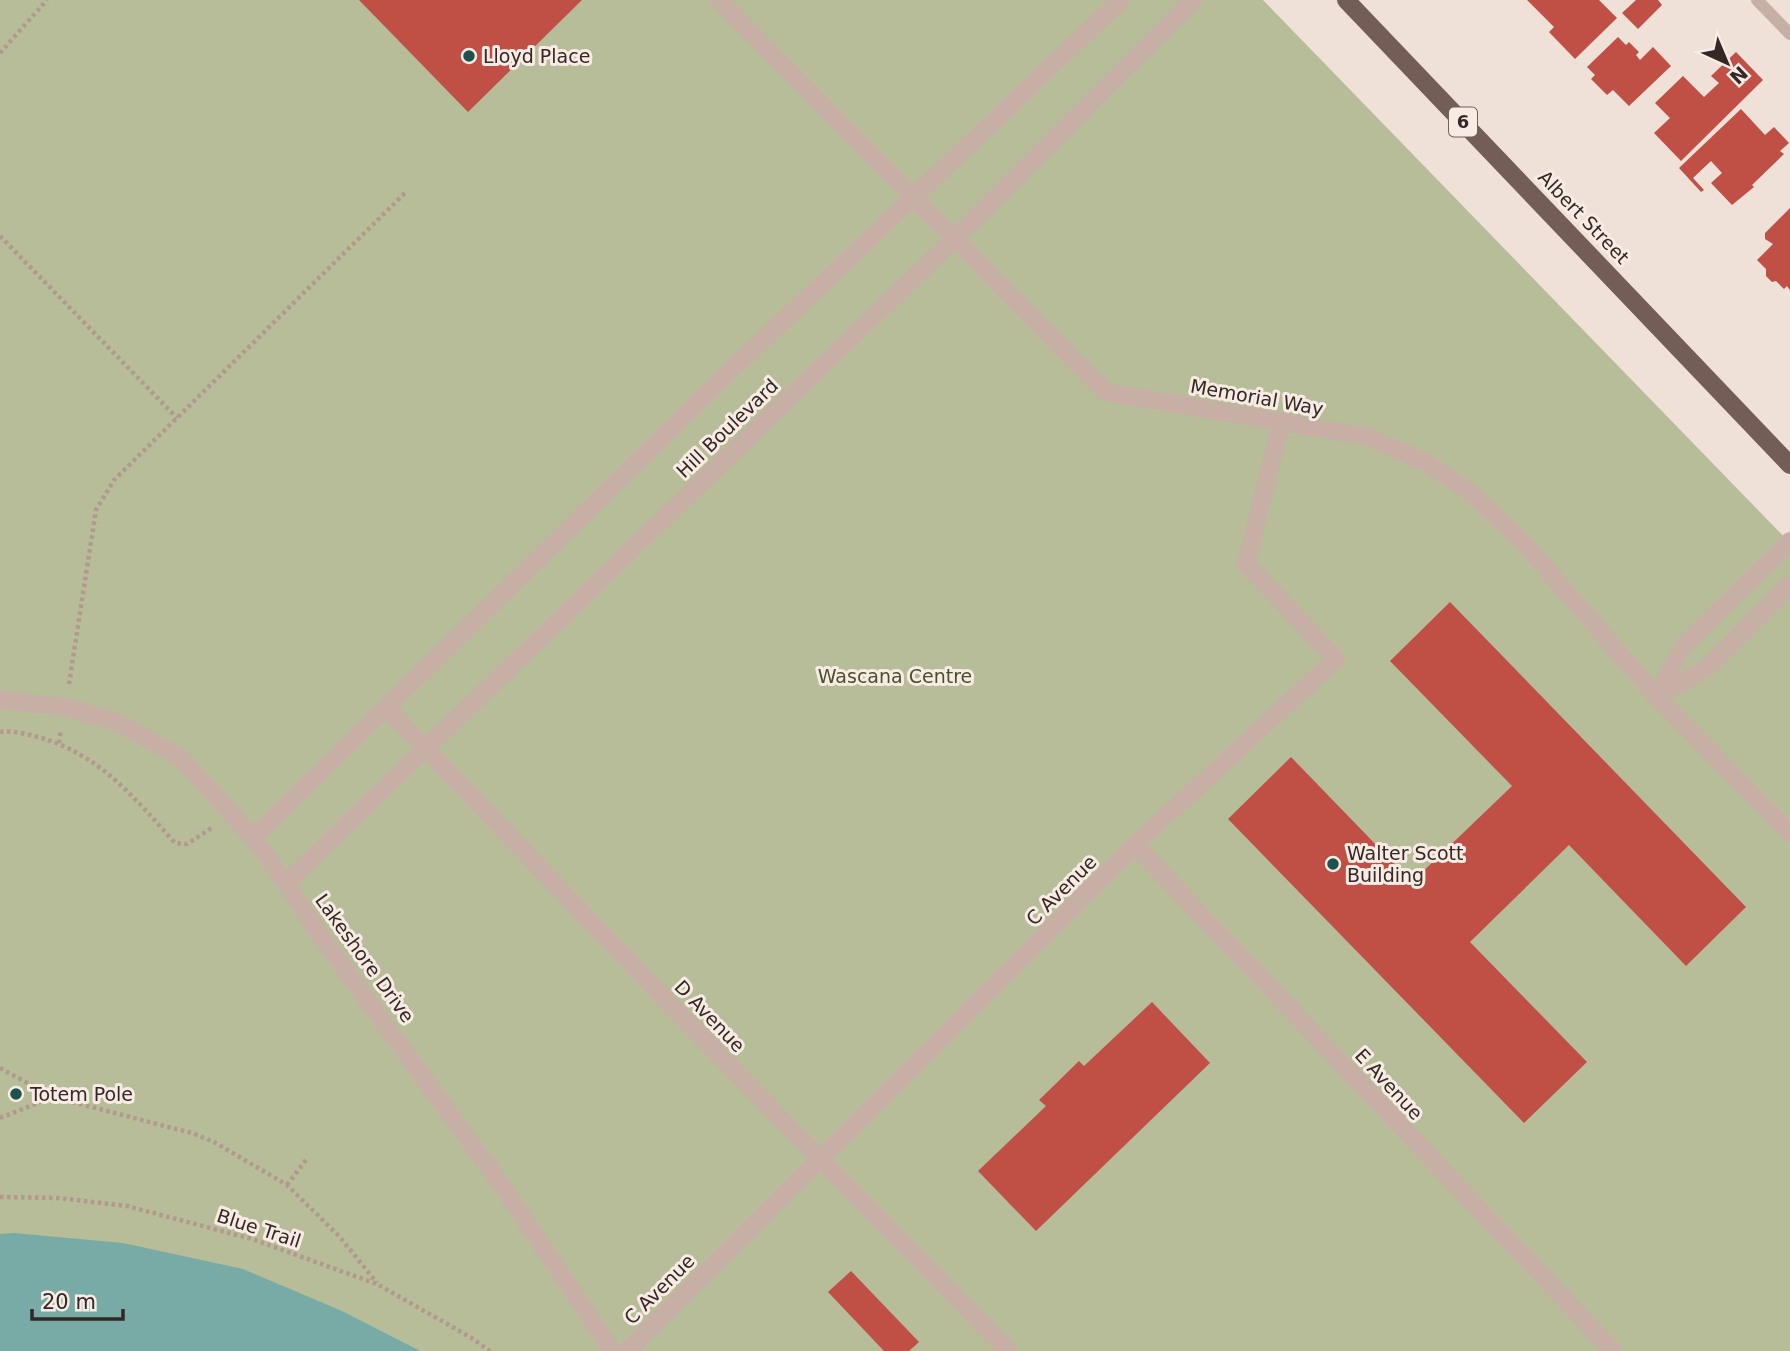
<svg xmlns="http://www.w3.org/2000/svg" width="1790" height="1351" viewBox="0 0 1790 1351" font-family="'DejaVu Sans',sans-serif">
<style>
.green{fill:#b7bd99}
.water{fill:#78aba5}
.building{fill:#c04f45}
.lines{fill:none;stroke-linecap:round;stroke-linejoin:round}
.path{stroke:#b2988f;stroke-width:4.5;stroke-dasharray:3.5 3.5;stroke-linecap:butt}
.service{stroke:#c7afa5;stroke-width:12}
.minor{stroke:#c7afa5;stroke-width:18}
.primary{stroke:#745c57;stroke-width:18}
.poi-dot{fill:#1e524d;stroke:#f8ebe4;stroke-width:2.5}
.labels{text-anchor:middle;stroke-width:6;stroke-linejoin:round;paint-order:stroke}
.shield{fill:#f8ebe4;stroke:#6e625f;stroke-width:2}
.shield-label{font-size:18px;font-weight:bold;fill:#332826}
.poi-label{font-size:19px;fill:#332826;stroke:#f8ebe4;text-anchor:start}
.street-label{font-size:19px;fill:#332826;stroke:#f8ebe4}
.park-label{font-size:19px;fill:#48502b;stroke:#f8ebe4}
</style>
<rect width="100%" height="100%" fill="#efe0d8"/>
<path class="green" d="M0,0H1263L1790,543V1351H0Z"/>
<path class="water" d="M14,1233L123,1243L243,1269L342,1311L420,1351H0V1234Z"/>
<path class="building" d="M359,0H582L468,112Z
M1527,0H1599L1617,18L1575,59L1549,32L1554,27Z
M1636,0H1658L1662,5L1638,29L1622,13Z
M1618,37L1626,45L1629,42L1639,52L1636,55L1640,60L1653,47L1671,66L1629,106L1613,90L1607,95L1591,79L1595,75L1587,67Z
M1736,52L1763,80L1681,161L1654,133L1670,118L1655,103L1683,76L1704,97L1719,83L1711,76Z
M1741,109L1765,135L1774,127L1789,143L1780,151L1784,154L1752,185L1754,187L1732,205L1711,183L1722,173L1711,161L1693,178L1704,190L1701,192L1679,168Z
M1790,208V290L1787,286L1784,289L1776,281L1772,282L1766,276V269L1757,260L1773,244L1765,239V233Z
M1450,602L1746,907L1686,966L1569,845L1470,942L1587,1062L1524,1123L1228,819L1291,757L1412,882L1512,786L1390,661Z
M1152,1002L1210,1063L1036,1231L978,1171L1046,1106L1039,1100L1079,1061L1084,1066Z
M851,1271L919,1342L909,1351H884L828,1292Z"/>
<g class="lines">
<path class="path" d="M0,53L47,0
M0,236L177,418
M69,684L96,510L114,480L406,192
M0,732C12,730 26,734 38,737C99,754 134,797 175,843L187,844L213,827
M59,743L61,730
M0,1068L53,1097
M0,1118L53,1097L192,1133L214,1142L287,1185L339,1236L377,1283
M287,1185L308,1157
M0,1197L59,1198L127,1206L252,1239L377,1284L470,1337L490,1351"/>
<path class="service" d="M1757,0L1790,34"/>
<path class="minor" d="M719,0L1105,392L1369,437L1425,462L1467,490L1522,541L1656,696L1790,833
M1656,696L1684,645L1790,541
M1656,696L1706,669L1790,585
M0,700L66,707L117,722L180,757L253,838L286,883L320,935L502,1186L612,1351
M386,707L676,1011L1008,1351
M253,838L705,395L1121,0
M1135,845L1613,1351
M286,883L954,239L1193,0
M627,1351L1135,845L1336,659L1246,564L1281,423"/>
<path class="primary" d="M1346,0L1790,465"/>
</g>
<g class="poi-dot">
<circle cx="469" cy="56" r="7"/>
<circle cx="1333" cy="864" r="7"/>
<circle cx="16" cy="1094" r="7"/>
</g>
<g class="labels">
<rect class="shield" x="1449" y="107.5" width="28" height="29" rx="5"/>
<g class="shield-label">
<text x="1463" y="128">6</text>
</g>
<g class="poi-label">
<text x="483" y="63">Lloyd Place</text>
<text x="1347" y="860">Walter Scott<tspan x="1347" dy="22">Building</tspan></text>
<text x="30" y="1101">Totem Pole</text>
</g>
<g class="street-label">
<text transform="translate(1584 217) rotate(46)" y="7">Albert Street</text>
<text transform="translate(1257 397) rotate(10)" y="7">Memorial Way</text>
<text transform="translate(727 428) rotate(-44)" y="7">Hill Boulevard</text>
<text transform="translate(1061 890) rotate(-45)" y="7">C Avenue</text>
<text transform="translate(365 958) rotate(54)" y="7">Lakeshore Drive</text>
<text transform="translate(710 1016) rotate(46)" y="7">D Avenue</text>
<text transform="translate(1389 1084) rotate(47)" y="7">E Avenue</text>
<text transform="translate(259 1228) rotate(18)" y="7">Blue Trail</text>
<text transform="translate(659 1289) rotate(-45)" y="7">C Avenue</text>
</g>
<g class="park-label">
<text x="895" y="683">Wascana Centre</text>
</g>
</g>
<g transform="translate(1727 63) rotate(136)" stroke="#f8ebe4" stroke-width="5" paint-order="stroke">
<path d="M0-5L12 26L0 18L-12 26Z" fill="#332826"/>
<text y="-10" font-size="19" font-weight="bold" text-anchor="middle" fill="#332826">N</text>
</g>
<path d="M32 1309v10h91v-10" fill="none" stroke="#332826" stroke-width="3.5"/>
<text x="42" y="1309" font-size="21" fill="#332826" stroke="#f8ebe4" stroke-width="5" paint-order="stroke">20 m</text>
</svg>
